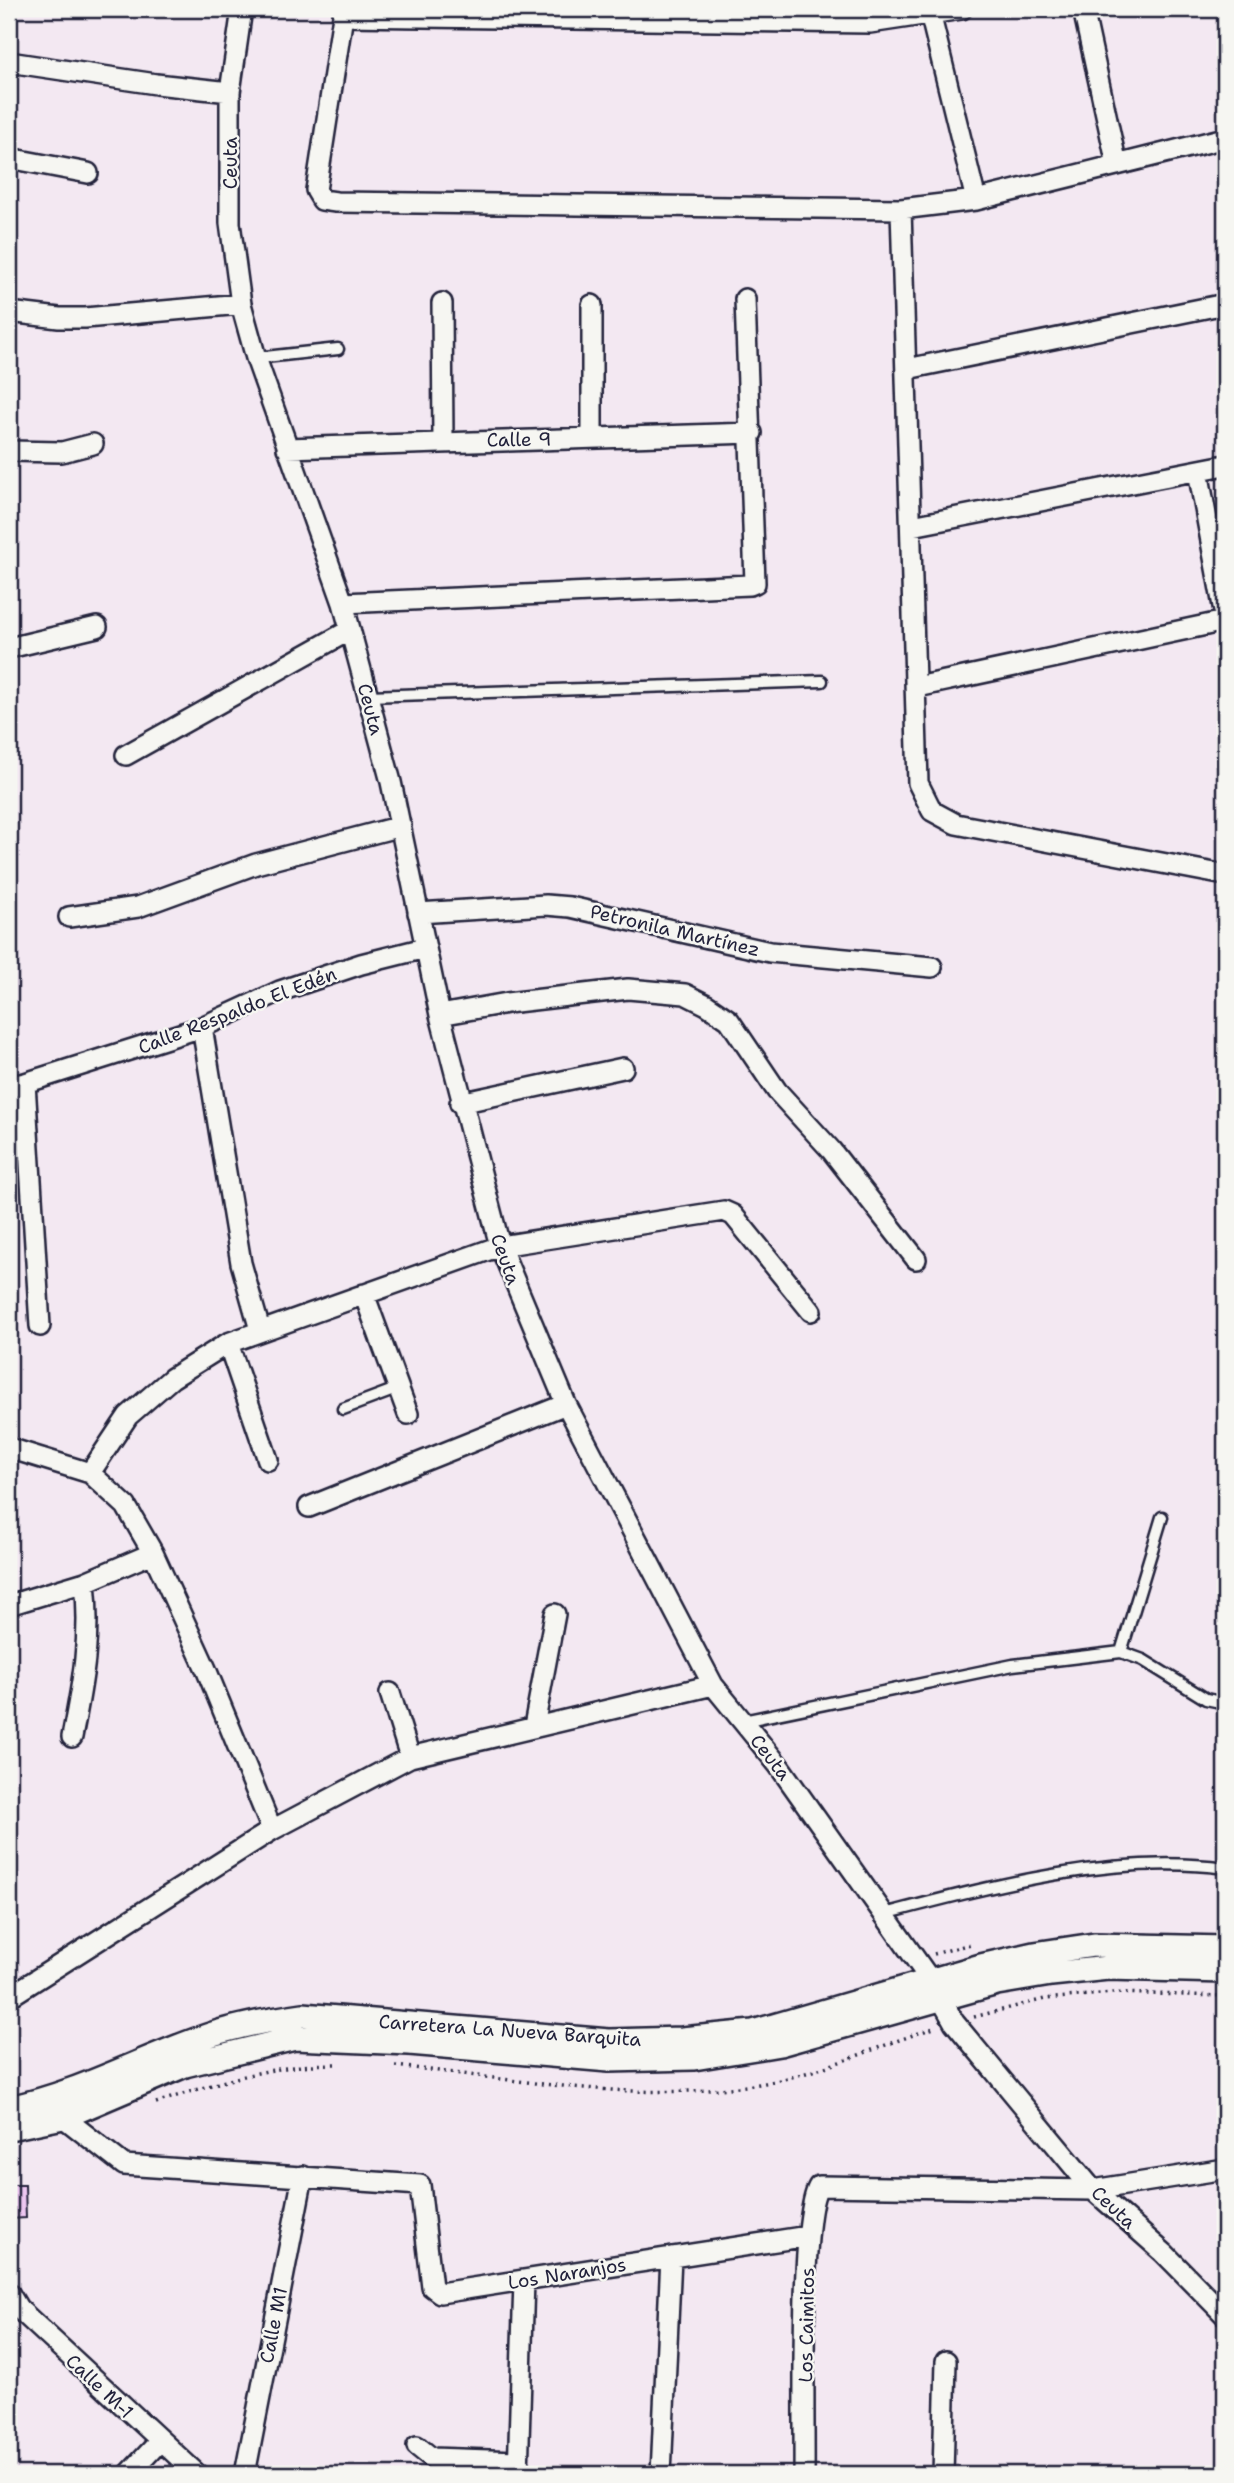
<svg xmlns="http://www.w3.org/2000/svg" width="1234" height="2483" viewBox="0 0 1234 2483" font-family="'Shantell Sans',sans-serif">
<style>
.building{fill:#edc7f1;stroke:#22223b;stroke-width:2}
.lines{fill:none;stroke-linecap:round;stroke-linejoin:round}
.service-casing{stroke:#22223b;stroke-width:15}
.minor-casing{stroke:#22223b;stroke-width:24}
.tertiary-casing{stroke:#22223b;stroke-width:28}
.path{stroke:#22223b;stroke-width:3.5;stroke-dasharray:2 5;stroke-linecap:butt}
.service{stroke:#f6f6f2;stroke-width:10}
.minor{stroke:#f6f6f2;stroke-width:19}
.tertiary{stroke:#f6f6f2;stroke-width:23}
.labels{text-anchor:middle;stroke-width:5;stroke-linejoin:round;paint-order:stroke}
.street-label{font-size:19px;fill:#22223b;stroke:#f6f6f2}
</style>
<rect width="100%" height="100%" fill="#f3e8f2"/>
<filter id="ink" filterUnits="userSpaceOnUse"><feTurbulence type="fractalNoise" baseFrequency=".0143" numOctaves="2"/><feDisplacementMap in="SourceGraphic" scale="14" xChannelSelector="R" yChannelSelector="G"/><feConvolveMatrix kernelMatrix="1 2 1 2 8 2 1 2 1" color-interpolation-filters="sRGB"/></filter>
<g filter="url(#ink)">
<path class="building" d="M9,2185H25L26,2218L9,2219Z"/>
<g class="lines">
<defs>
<path id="service" d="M256,358L338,349
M368,696L822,681
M343,1409L399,1388
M1121,1652L1162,1517
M743,1721L1013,1665L1121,1652L1143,1660L1206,1699L1225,1703
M884,1914C991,1886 1114,1853 1225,1868"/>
<path id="minor" d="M242,9L230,92V223L241,304L256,358L343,603L391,782L440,1015L500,1246L566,1404L713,1685L779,1766L931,1981L954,2022L1093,2190L1164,2253L1225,2315
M344,9L316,190L322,200L336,202L901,209L976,200L1225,138
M929,9L976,200
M1083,9L1117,165
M343,16L870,23L962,9
M9,62L156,84L230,92
M9,158L88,173
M901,209L918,783L932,811L956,824L1225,875
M442,303L443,441
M592,305V437
M9,312L59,318H85L241,304
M907,369L1225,304
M287,448L752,433
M9,451L62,452L93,444
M1198,471L1225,617
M912,526L1225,465
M343,603L750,585L755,583L745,299
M9,648L97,627
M917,687L1225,621
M126,755L350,630
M418,913L546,905L570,907L770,952L932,967
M69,917L138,907L256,864L401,826
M440,1015L507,1003L628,989L685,994L707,1005L729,1020L777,1091L831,1150L916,1259
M202,1027L241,1263L260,1330
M25,1083L40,1326
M9,1086L25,1083L202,1027L280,991L361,964L425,948
M460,1103L623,1068
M364,1294L408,1414
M228,1343L268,1460
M9,1448L90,1473L126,1506L153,1553L206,1669L272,1830
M90,1473L128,1416L172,1378L228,1343L500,1246L724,1211L733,1215L811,1311
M309,1507L566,1404
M9,1605L85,1582L153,1553
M390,1693L410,1757
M534,1726L555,1614
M72,1737C83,1681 91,1638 85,1582
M9,1997L272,1830L410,1757L713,1685
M63,2117L124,2165L420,2185L432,2287L440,2293L808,2236
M9,2293L18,2308L197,2474
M417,2446L432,2458L518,2461
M129,2474L159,2442
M245,2474L303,2176
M518,2474L524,2280
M661,2474L671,2257
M804,2474C805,2427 799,2213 819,2186L1093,2190L1225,2169
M943,2474L946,2361"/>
<path id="tertiary" d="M9,2108C83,2093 148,2054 219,2032C247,2024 275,2019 303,2015L609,2041L682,2039L753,2032L981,1966L1034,1954L1094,1945L1225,1948
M9,2128L63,2117L185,2065L295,2038L409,2043L609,2060L694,2058L780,2044L997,1983L1051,1974L1108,1968L1225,1971"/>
</defs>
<use href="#service" class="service-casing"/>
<use href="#minor" class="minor-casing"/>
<use href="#tertiary" class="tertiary-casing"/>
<path class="path" d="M934,1954L974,1943
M974,2017L1045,1999L1112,1993L1225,1996
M395,2066C519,2079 641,2105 765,2083C824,2072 880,2045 937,2027
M156,2103C218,2082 270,2065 335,2064"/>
<use href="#service" class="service"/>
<use href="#minor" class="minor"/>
<use href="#tertiary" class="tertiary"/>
</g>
</g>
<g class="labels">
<g class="street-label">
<text transform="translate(230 163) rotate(-90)" y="7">Ceuta</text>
<text transform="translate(519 439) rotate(-1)" y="7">Calle 9</text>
<text transform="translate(371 709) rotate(75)" y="7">Ceuta</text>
<text transform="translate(675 930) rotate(13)" y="7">Petronila Martínez</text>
<text transform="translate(237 1010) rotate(-21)" y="7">Calle Respaldo El Edén</text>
<text transform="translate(506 1259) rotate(70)" y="7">Ceuta</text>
<text transform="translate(771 1757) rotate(52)" y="7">Ceuta</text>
<text transform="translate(510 2030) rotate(4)" y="7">Carretera La Nueva Barquita</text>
<text transform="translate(1114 2207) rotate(43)" y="7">Ceuta</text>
<text transform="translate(567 2273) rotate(-9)" y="7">Los Naranjos</text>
<text transform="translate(273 2325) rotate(-79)" y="7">Calle M1</text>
<text transform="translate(806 2325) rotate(-89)" y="7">Los Caimitos</text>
<text transform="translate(100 2386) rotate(43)" y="7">Calle M-1</text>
</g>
</g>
<rect width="1234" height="2483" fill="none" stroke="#f6f6f2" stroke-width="35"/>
<rect x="18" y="18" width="1199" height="2448" fill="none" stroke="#22223b" stroke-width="2.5" filter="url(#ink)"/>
</svg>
